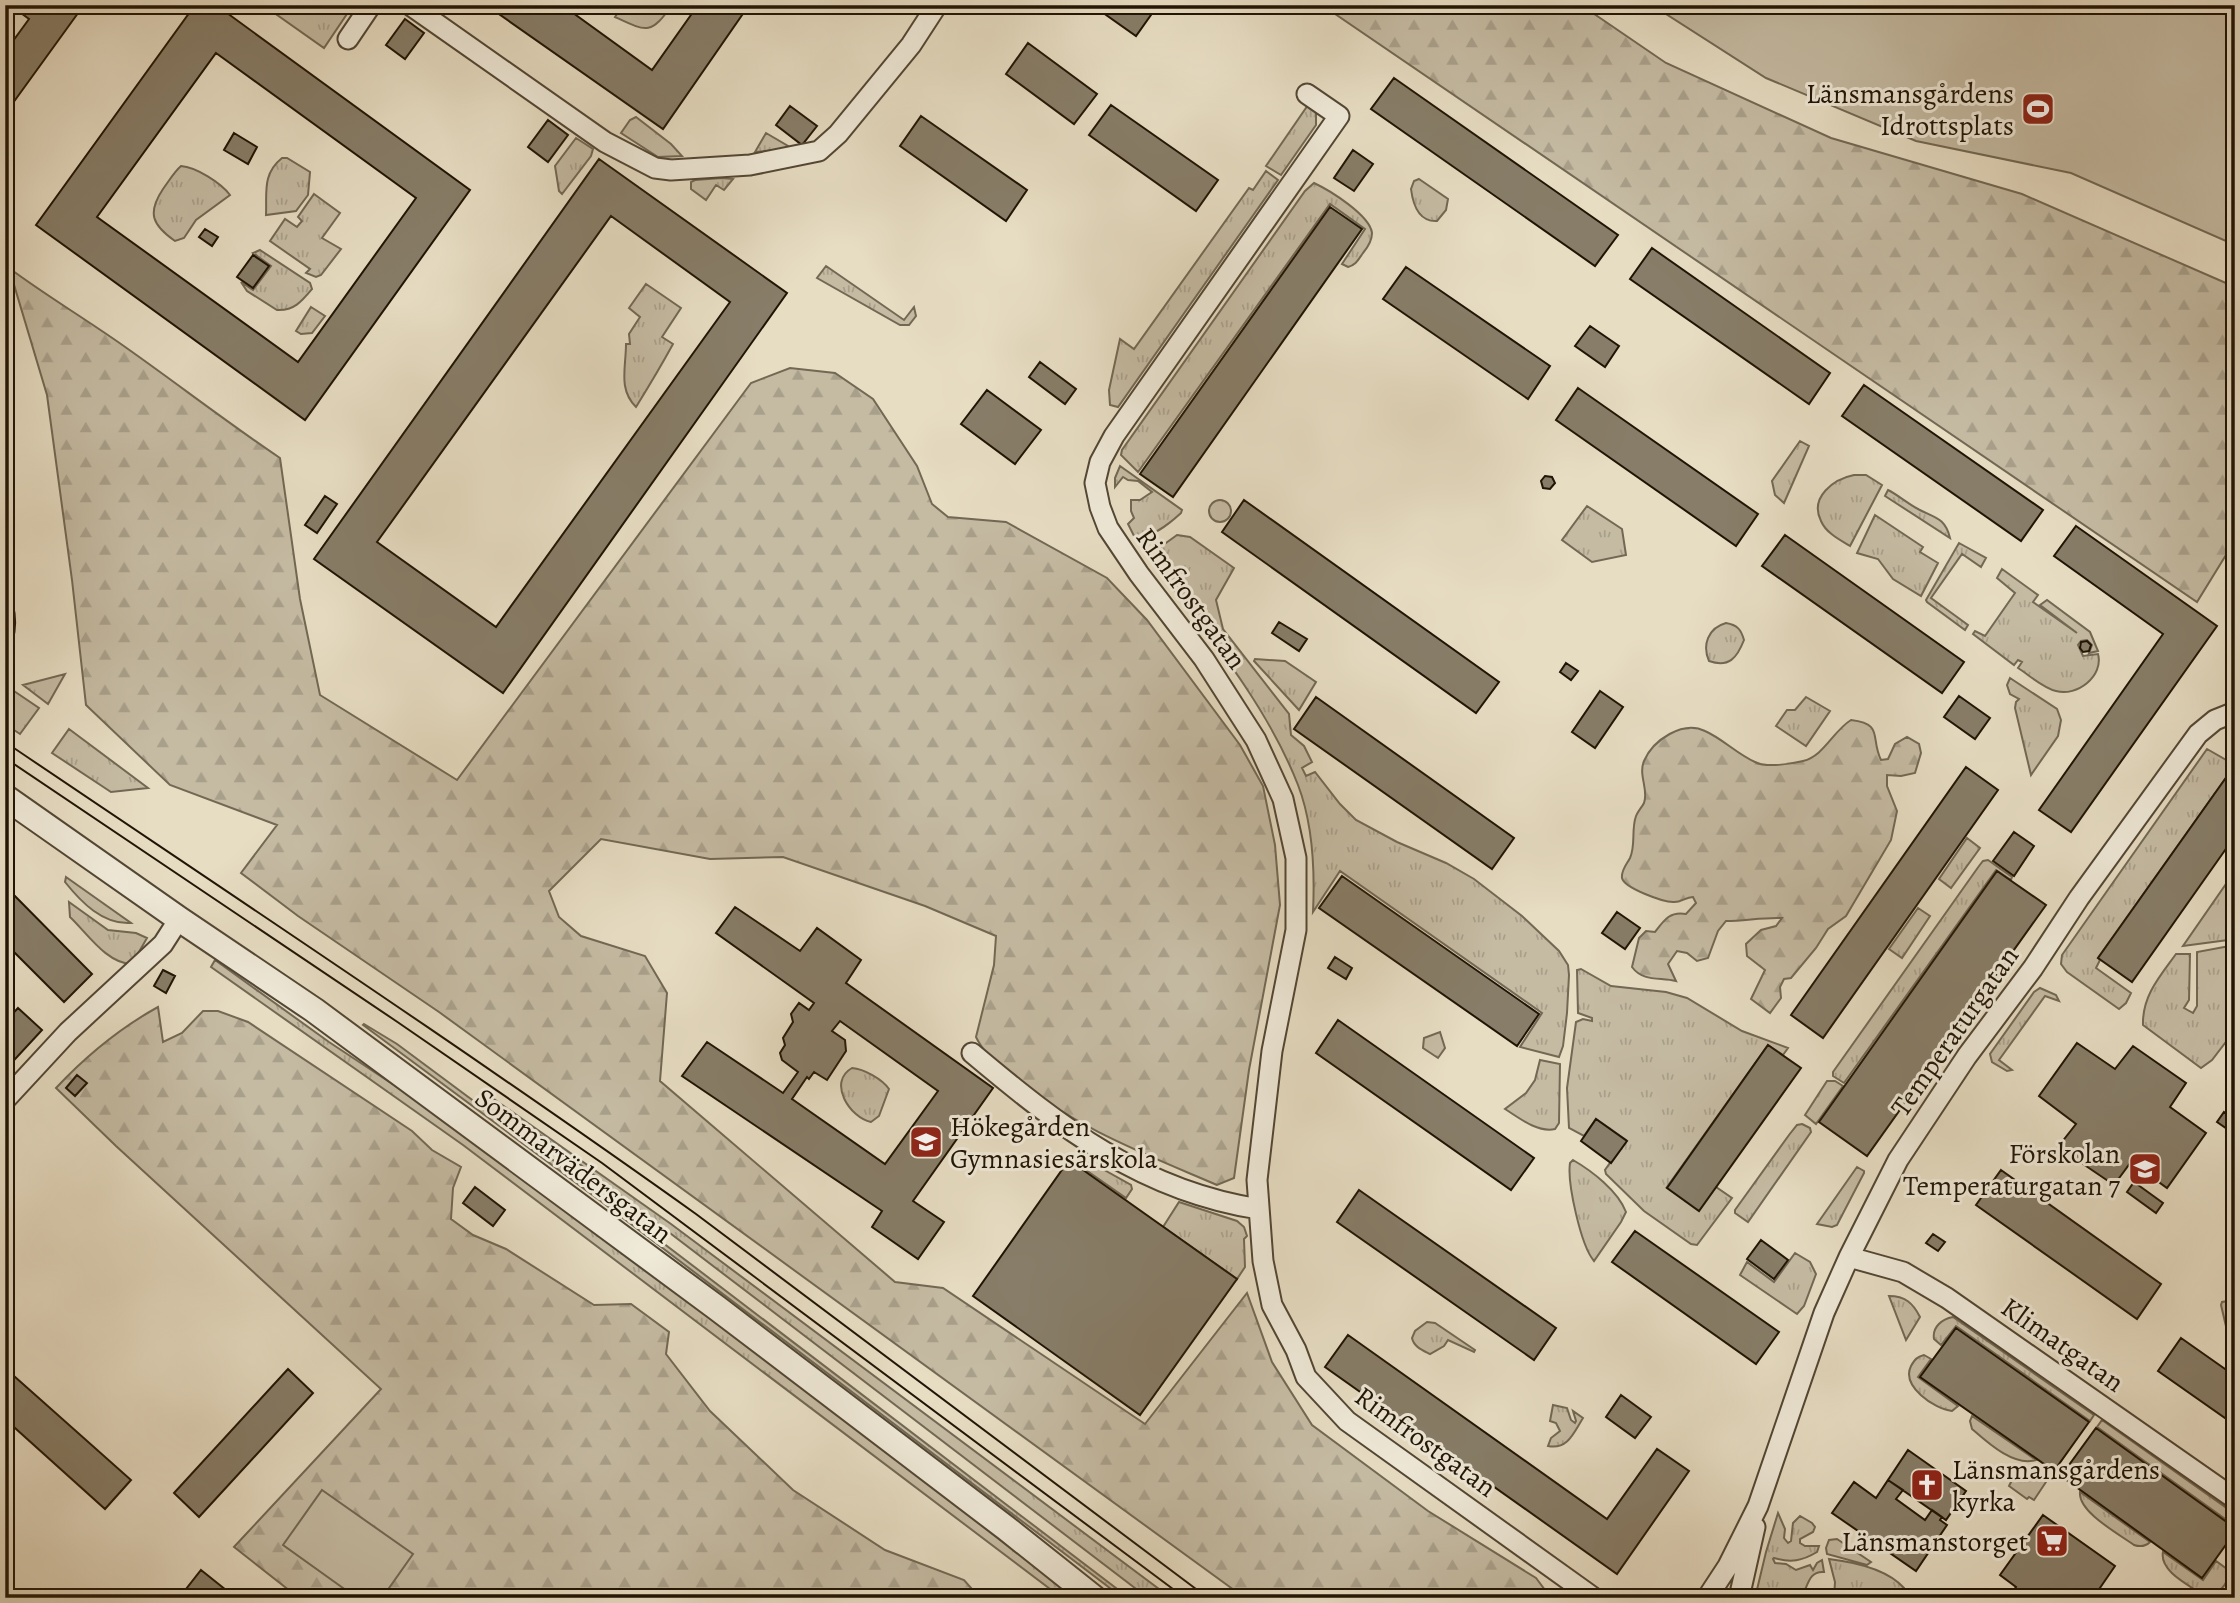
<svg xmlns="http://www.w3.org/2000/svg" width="2240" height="1603" viewBox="0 0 2240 1603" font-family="Alegreya,serif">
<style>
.grass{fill:url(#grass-tufts);stroke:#726854;stroke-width:2}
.forest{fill:url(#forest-firs);stroke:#726854;stroke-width:2}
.garden{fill:#c5bba3;stroke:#726854;stroke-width:2}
.building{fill:#877d68;stroke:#201405;stroke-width:2;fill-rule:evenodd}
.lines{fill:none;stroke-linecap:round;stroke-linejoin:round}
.minor-casing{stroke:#524634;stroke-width:23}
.tertiary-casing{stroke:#524634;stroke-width:28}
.minor{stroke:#efe9d8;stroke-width:19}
.tertiary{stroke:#efe9d8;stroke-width:24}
.tram{stroke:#201405;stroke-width:2}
.labels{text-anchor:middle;stroke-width:6;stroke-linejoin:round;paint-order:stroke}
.poi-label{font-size:28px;fill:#201405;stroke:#efe9d8;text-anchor:end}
.street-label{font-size:28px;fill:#201405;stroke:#efe9d8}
</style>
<defs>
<pattern id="grass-tufts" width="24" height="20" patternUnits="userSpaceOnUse" patternTransform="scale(1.75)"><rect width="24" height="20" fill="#c5bba3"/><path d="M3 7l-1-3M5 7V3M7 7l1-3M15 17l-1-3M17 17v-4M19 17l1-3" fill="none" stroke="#a9a08b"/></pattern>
<pattern id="forest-firs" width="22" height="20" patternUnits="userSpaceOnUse" patternTransform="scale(1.75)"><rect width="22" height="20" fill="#c5bba3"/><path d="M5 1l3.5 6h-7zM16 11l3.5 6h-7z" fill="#a9a08b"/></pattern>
</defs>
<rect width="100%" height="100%" fill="#e7ddc3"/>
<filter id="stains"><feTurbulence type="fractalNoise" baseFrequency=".00286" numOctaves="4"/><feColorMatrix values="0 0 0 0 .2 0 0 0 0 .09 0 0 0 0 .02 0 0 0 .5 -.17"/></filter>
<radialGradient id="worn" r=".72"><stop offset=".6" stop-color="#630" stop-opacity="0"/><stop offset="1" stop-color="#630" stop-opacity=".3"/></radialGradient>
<path class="grass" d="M263,5H353L324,48Z
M623,5H672C651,35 647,32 615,17Z
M1308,105L1316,112V125L1281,175L1266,166Z
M636,117L671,144L682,156L658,157L621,133L630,120Z
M766,133L788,146L787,149L755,152Z
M576,138L593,149L591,156L562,194L559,191L555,166Z
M282,158H287L310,172L308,195L296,211L266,215C267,193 262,174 282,158Z
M181,166C196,167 221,183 230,195L196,220L184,238L175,241C152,225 147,213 163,189C169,181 174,172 181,166Z
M1266,171L1278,180L1118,407L1110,405L1109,390L1120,339L1134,349L1249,188L1253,190Z
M722,178L733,179L724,190L716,185L706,200L691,189V182L695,180Z
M1419,179L1448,199L1446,210L1437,221C1419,222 1413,205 1411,189L1414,181Z
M1314,183C1329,190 1370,215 1372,233C1372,241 1368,247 1363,253C1358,260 1356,265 1348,267L1342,264L1365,229L1330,204L1138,472L1121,455L1122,450L1305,191Z
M314,194L340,213L322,238L341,249L321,275L316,277L306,273L310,269L270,241L285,219L297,227L302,221L298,217Z
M260,250L310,283L312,289C302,301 294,311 277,310L247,291L241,282L253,290L271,266L253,253Z
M826,266L904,320L914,307L916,316L909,325H900L817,278Z
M646,284L681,308L662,337L673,344C661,366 649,386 636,407C618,389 626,368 626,344H630L629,334L640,317L629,308Z
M311,307L325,316L312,333L301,334L296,331Z
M1800,441L1809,446L1784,503L1775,495L1772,481Z
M1120,466L1182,510L1181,513C1169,524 1150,540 1134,536L1128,524L1134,518L1131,511V500H1140L1152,492L1138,481L1128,480L1123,477L1115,487V478Z
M1854,475H1866L1882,485L1850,546C1840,540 1826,533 1821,521C1809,497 1834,479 1854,475Z
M1888,490C1898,495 1907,503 1918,509C1934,518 1945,517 1950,538L1885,496Z
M1209 511a11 11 0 1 1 22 0a11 11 0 1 1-22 0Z
M1587,506L1622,529L1626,555L1592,562L1562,540Z
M1875,515L1923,547L1920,552L1938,563L1921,596L1893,579L1878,559L1857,553Z
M1177,535L1190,537L1234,568L1216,600L1223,629L1289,714L1291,735L1304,746L1312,762L1302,768L1306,776L1315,772L1340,804L1356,820L1397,842L1446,863L1474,879L1522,916L1559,951L1568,965L1569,975L1567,1013L1563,1046L1559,1057L1520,1047L1542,1013L1340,871L1313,912C1315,870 1313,824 1298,785C1265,700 1202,628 1148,556Z
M1959,543L1986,558L1981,567L1962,554L1931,598L1968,625L1965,630L1927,602L1926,600Z
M2002,569L2038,595L2033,602L2077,633L2040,605L2047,600L2090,632L2098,651L2089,653L2092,645L2087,640L2081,641L2078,645L2083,656L2098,654C2104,676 2077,697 2056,691C2043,688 2029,675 2018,668L2022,662L2018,660L2014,665L1973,634L1975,631L1985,636L2015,593L1997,578Z
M1726,623C1737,625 1741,629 1744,640C1737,658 1729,668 1709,661C1702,645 1708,628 1726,623Z
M1255,659L1285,661L1316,682L1299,710L1254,661Z
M65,674L48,704L23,685Z
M2010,678L2057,709L2061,720L2058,736L2031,775L2015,708L2016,702L2019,699L2010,694L2007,685Z
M11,689L39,708L20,734L5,724V699Z
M1806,697L1830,711L1806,746L1776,726L1787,710H1795Z
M69,729L148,788L111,792L52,753Z
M2207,749L2235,765L2098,958L2100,960L2096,968L2131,993L2126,1003L2119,1009L2067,972L2061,964L2062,955Z
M1967,838L1980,848L1951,888L1939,879Z
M1988,860L2012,877L2011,880L1996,870L1844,1083L1833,1076V1072L1979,866L1983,861Z
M2235,871V933L2230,934L2231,938L2228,940L2183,946Z
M66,877L131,923C103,925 81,902 65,882Z
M69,902L108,930L136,933L147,938L132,964C107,964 87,933 70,917Z
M1918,908L1930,916L1902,958L1889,949Z
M2235,945V1030L2212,1060L2201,1068L2143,1025C2142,996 2160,976 2176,954H2190L2189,1000L2184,1008L2193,1013L2197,1006V952Z
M215,960L329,1042L474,1138L1078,1598H1062L463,1145L211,967Z
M1581,969L1611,986L1666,992L1687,998L1742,1031L1788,1048L1783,1055L1768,1045L1667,1187H1716L1732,1198L1697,1245L1691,1244L1644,1211L1606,1174L1605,1170L1626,1140L1596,1119L1584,1136L1569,1128L1567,1088L1576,1022L1583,1019L1592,1021V1018L1578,1013L1577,970Z
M2040,988L2056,995L2059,1001L2045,996L1999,1060L2012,1070L2007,1071L1992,1062L1990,1054L2034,992Z
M364,1024L397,1044L604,1198L1129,1598H1123L602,1202L363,1025Z
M1440,1032L1445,1048L1438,1058L1423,1048L1424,1038Z
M1540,1060L1560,1064L1559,1123L1555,1129C1538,1133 1519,1118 1505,1109L1526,1093L1535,1080Z
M852,1068C864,1069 882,1079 889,1089L879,1116L871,1122C850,1118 827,1082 852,1068Z
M1827,1081H1835L1843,1086L1816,1124L1805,1115Z
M484,1092L671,1224L1171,1598H1148L569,1156L486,1096L483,1094Z
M1802,1124L1810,1128L1811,1132L1748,1222L1735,1213V1210L1789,1135L1797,1125Z
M1573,1160C1592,1171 1618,1191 1626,1212L1621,1222L1594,1261C1581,1246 1567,1183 1570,1163Z
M1090,1162L1131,1185L1132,1189L1126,1198L1083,1168Z
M1857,1167L1864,1171V1173L1837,1225L1832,1227L1817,1224Z
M1179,1202L1237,1221L1244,1227L1247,1236L1244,1239L1245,1267L1237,1279L1163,1227Z
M1795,1253L1810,1262L1816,1274L1804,1306L1797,1314L1740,1275L1747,1262L1774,1282Z
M1889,1296C1905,1296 1913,1303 1920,1317L1906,1340Z
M2235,1300V1347L2229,1339L2221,1305L2222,1302Z
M1953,1317L2094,1415L2090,1421L1956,1326L1941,1345L1934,1339C1932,1327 1942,1319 1953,1317Z
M1427,1322L1435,1323L1475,1350L1474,1352L1448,1340L1444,1346L1430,1354C1422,1350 1414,1347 1412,1338L1415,1331Z
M1924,1355L1931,1359L1918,1377L1958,1406L1952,1411C1934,1409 1901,1386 1911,1366C1915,1359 1917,1357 1924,1355Z
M1553,1405L1567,1408L1571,1420L1575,1423L1576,1421L1573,1411L1583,1418C1574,1432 1568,1450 1548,1446L1551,1438L1560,1431L1556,1423L1550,1421Z
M1972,1416L2036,1460C2014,1467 1988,1443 1972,1429L1970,1421Z
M2102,1420L2235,1514V1526L2097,1427Z
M2048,1474L2050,1476L2034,1500L2029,1497L2027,1499L2009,1486L2012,1480H2032Z
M2080,1492L2150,1542C2145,1547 2140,1547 2134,1545C2119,1534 2078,1512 2080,1492Z
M1778,1513L1785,1529L1784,1538L1788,1543L1791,1541L1793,1523L1800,1516L1812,1523L1815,1527L1813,1532L1800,1539V1543L1805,1546H1819L1817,1552C1802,1561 1791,1563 1774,1558L1773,1559L1775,1563L1786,1564L1796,1570L1810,1565L1813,1570L1817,1563L1822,1560L1824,1572C1812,1571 1809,1580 1805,1590L1809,1594H1826V1598H1755L1766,1552Z
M1837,1539L1871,1562L1867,1565L1827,1554L1826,1548L1829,1540Z
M2163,1552L2203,1580L2216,1561L2227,1569L2228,1579C2224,1588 2216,1596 2206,1597C2191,1586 2159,1572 2163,1552Z
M1829,1559C1854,1562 1887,1569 1904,1588L1902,1598H1834L1835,1582Z"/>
<path class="forest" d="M1322,5H1581L1666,63L1831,138L2022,194L2235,287V548L2226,555L2197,602Z
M9,268C48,297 89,321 128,349C179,385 228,423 280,458L300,599L320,695L457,780L751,383L790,368L835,373L873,399L917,466L932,504L948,517L1006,522L1107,578L1147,620L1240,745L1263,786L1275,845L1280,905L1249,1070L1234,1178L1217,1185C1145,1154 1073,1127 1012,1076C997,1063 984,1054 976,1037L994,965L996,936L925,906L783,857L710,859L601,839L549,891L559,917L581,936L645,956L667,993L660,1081L895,1282L943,1288L1145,1424L1247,1293L1272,1362L1312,1425L1428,1511L1536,1578L1551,1598H1245L439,1012L298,916L241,873L277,825L170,785L86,705L72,580L47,395Z
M1851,720C1884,724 1870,737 1881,760L1888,759L1895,744L1907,737L1919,744L1921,753L1915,773L1901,776L1887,775V786L1897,811L1891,840L1846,916L1828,929L1816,948L1791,978L1784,979L1780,987L1781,998L1770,1013L1751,999L1765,970L1747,956L1746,944L1761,930L1776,926L1782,918C1763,917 1745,921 1726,921L1718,931L1708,958L1697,961L1687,953L1677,951L1668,964L1676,981C1660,977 1643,982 1632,967L1639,938L1646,931L1655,932C1664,920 1670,911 1686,914L1696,903L1693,897C1685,897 1681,903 1673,902C1663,902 1624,888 1622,878C1621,870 1627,864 1630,858C1636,845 1631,830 1636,816C1638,811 1642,807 1644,803C1649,790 1638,775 1644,761C1653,740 1683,720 1705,731C1723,739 1737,754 1755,762C1766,768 1791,764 1803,761C1824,756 1833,731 1851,720Z
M158,1007L163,1042L182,1033L203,1011H218L248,1022L412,1131L432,1150L461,1167L453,1188L451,1219L473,1235L506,1249L594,1305L631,1304L669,1332L666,1354L710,1411L793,1490L885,1550L964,1580L980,1598H299L234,1547L381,1389L116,1146L56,1088C86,1056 120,1028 158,1007Z"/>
<path class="garden" d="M1652,5H2214L2235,20V245L2071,173L1916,141L1766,78Z
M322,1490L413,1554L382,1598H357L283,1545Z"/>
<path class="building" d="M10,5H76L81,9L5,114V52L29,19Z
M195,5H216L470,190L305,420L36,225ZM216,53L416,198L298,362L97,217Z
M486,5H562L652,70L698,5H749L663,129Z
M1092,5H1158L1136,36Z
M405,19L424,33L405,59L386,45Z
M1028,43L1097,94L1074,124L1006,74Z
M1394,78L1618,235L1595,266L1371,109Z
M1111,105L1218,180L1196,211L1089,135Z
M790,106L817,126L802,145L776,125Z
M921,116L1027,190L1006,221L900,146Z
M548,120L568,135L548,162L528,147Z
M234,133L257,147L248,164L224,150Z
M1353,150L1373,164L1354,191L1334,178Z
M599,159L787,293L503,693L314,559ZM611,216L730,302L496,627L377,542Z
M1330,207L1362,229L1173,497L1140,474Z
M205,229L218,237L212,246L199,237Z
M1652,248L1830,373L1809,404L1630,279Z
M253,255L269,266L253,288L237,277Z
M1406,267L1550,366L1528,399L1383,299Z
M1590,326L1619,346L1605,367L1575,346Z
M1040,362L1076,389L1065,404L1029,377Z
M1864,385L2043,510L2021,541L1842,416Z
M1578,388L1758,514L1736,546L1556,420Z
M987,390L1041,430L1015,464L961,424Z
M1545,476L1552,477L1555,483L1550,489L1543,488L1541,481Z
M325,496L337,504L317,533L305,525Z
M1244,500L1499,682L1476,713L1222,532Z
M2076,526L2217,626L2071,832L2039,810L2163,634L2054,556Z
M1785,535L1964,662L1942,693L1762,566Z
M1279,622L1307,639L1299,651L1272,633Z
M2087,641L2091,645L2089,651L2083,652L2080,648L2081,642Z
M1566,663L1578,671L1571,680L1560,672Z
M1600,691L1623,707L1595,748L1572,732Z
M1959,696L1990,718L1975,739L1944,717Z
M1316,697L1514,838L1492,869L1294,729Z
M2235,765V836L2132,982L2098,958Z
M1966,767L1998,790L1823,1038L1791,1015Z
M2014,832L2034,846L2014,876L1993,861Z
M1997,871L2046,905L1867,1156L1819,1122Z
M1342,876L1539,1014L1517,1046L1319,908Z
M5,886L92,974L64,1002L5,943Z
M735,907L800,951L817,928L861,960L846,983L993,1088L913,1201L944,1222L918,1259L872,1227L882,1211L682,1076L707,1042L783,1093L798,1072L782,1060L780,1053L785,1045L783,1038L793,1022L791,1014L799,1003L809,1010L814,1003L716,933ZM840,1021L938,1091L885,1164L792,1099L807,1077L809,1079L814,1072L827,1080L846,1051L845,1040L832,1031Z
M1617,912L1640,928L1625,949L1602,933Z
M1335,957L1352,968L1346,979L1328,968Z
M163,970L175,976L166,993L154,986Z
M18,1008L42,1030L5,1070V1022Z
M1338,1020L1534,1158L1511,1190L1316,1053Z
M2077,1043L2115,1069L2133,1046L2186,1083L2170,1107L2206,1133L2167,1188L2131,1162L2114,1185L2058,1147L2076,1124L2039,1096Z
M1768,1045L1801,1068L1699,1211L1667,1188Z
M77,1075L87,1083L75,1096L66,1088Z
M2224,1112L2235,1120L2233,1133L2217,1122Z
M1596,1119L1627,1141L1611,1163L1581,1141Z
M1069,1160L1237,1279L1140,1415L973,1296Z
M2001,1170L2161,1284L2137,1319L1976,1205Z
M2134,1182L2163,1203L2156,1213L2127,1192Z
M475,1187L505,1210L493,1226L463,1203Z
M1359,1190L1556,1328L1534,1360L1337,1222Z
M1635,1231L1779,1332L1756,1364L1612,1262Z
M1933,1234L1945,1242L1938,1251L1926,1243Z
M1761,1240L1788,1260L1774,1279L1747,1259Z
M1956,1328L2089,1422L2054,1471L1920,1377Z
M1348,1335L1607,1519L1657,1449L1689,1471L1617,1574L1325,1367Z
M2181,1338L2235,1376V1425L2158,1371Z
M5,1368L131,1480L105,1509L5,1419Z
M288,1369L313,1393L199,1517L174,1493Z
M1621,1395L1651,1417L1635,1438L1606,1417Z
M2096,1428L2235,1528V1532L2202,1578L2061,1476Z
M1908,1450L1966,1491L1946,1520L1888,1480Z
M1888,1480L1903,1490L1896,1499L1925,1520L1932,1510L1942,1517L1940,1520L1947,1525L1916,1571L1832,1513L1854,1482L1876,1498Z
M2043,1515L2115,1566L2093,1598H2008L2016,1587L2000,1575Z
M201,1570L236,1598H179Z"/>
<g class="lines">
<defs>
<path id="minor" d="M410,5L605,142L655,168L671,170L750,165L819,151L838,134L911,45L937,5
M348,39L371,5
M1307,94L1339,116L1114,436L1100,462L1095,483L1100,507L1108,528L1139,574L1204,659L1256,740L1283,799L1296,858V930L1272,1051L1257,1180L1263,1261L1272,1305L1296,1350L1306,1377L1347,1421L1594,1598
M972,1053C1060,1127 1142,1191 1259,1209
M5,1100L68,1032L163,944L179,919
M1849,1257L1903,1272L1947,1298L2235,1499
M1707,1598L1728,1566L1758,1506L1824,1313L1849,1257L1898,1160L1967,1056L2033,968L2079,898L2198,734L2215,720L2235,712
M1739,1598L1755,1527"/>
<path id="tertiary" d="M5,797L179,919L314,1010L717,1308L1006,1528L1094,1598"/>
</defs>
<use href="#minor" class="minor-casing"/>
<use href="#tertiary" class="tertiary-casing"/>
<use href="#minor" class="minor"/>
<use href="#tertiary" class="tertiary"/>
<path class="tram" d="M5,586C19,610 18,636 5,660
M5,742C236,898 469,1052 696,1214L1208,1598
M5,758L396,1021L602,1163L1185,1598"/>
</g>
<defs>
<symbol id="stadium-square" viewBox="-11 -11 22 22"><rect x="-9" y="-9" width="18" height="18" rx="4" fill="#8f2418" stroke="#efe9d8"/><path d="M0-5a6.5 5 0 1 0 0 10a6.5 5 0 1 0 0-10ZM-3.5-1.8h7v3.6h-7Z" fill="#fff"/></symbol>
<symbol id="school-square" viewBox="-11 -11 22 22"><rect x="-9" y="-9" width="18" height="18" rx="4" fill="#8f2418" stroke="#efe9d8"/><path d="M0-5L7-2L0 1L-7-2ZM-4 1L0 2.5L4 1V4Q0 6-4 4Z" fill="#fff"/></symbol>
<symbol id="church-square" viewBox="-11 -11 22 22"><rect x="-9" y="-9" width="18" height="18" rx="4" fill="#8f2418" stroke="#efe9d8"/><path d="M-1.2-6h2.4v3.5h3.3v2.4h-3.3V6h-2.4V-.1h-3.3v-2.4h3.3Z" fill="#fff"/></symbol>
<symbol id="supermarket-square" viewBox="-11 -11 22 22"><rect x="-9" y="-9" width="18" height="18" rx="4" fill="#8f2418" stroke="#efe9d8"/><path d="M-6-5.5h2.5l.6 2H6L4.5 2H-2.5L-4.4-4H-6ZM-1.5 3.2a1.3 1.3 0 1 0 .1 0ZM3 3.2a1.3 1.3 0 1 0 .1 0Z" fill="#fff"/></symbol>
</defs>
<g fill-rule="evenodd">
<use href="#stadium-square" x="2019" y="90" width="38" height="38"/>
<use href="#school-square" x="907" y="1123" width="38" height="38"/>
<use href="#school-square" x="2126" y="1150" width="38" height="38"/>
<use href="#church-square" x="1908" y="1466" width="38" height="38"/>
<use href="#supermarket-square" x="2033" y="1522" width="38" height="38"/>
</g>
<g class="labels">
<g class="poi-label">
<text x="2014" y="103">Länsmansgårdens<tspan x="2014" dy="32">Idrottsplats</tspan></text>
<text x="950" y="1136" text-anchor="start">Hökegården<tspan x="950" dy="32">Gymnasiesärskola</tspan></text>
<text x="2120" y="1163">Förskolan<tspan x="2120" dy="32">Temperaturgatan 7</tspan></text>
<text x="1952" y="1479" text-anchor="start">Länsmansgårdens<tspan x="1952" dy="32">kyrka</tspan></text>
<text x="2028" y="1551">Länsmanstorget</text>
</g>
<g class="street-label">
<text transform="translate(1192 598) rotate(54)" y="10">Rimfrostgatan</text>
<text transform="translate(1954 1031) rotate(-55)" y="10">Temperaturgatan</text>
<text transform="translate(574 1165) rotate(37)" y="10">Sommarvädersgatan</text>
<text transform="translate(2063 1344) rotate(35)" y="10">Klimatgatan</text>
<text transform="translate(1426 1441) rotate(36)" y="10">Rimfrostgatan</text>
</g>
</g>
<rect width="2240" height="1603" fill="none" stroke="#e7ddc3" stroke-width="28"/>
<rect x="7" y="7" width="2226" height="1589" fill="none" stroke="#201405" stroke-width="3.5"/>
<rect x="14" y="14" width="2212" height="1575" fill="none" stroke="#201405" stroke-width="2"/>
<rect width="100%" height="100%" filter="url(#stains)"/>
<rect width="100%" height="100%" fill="url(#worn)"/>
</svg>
